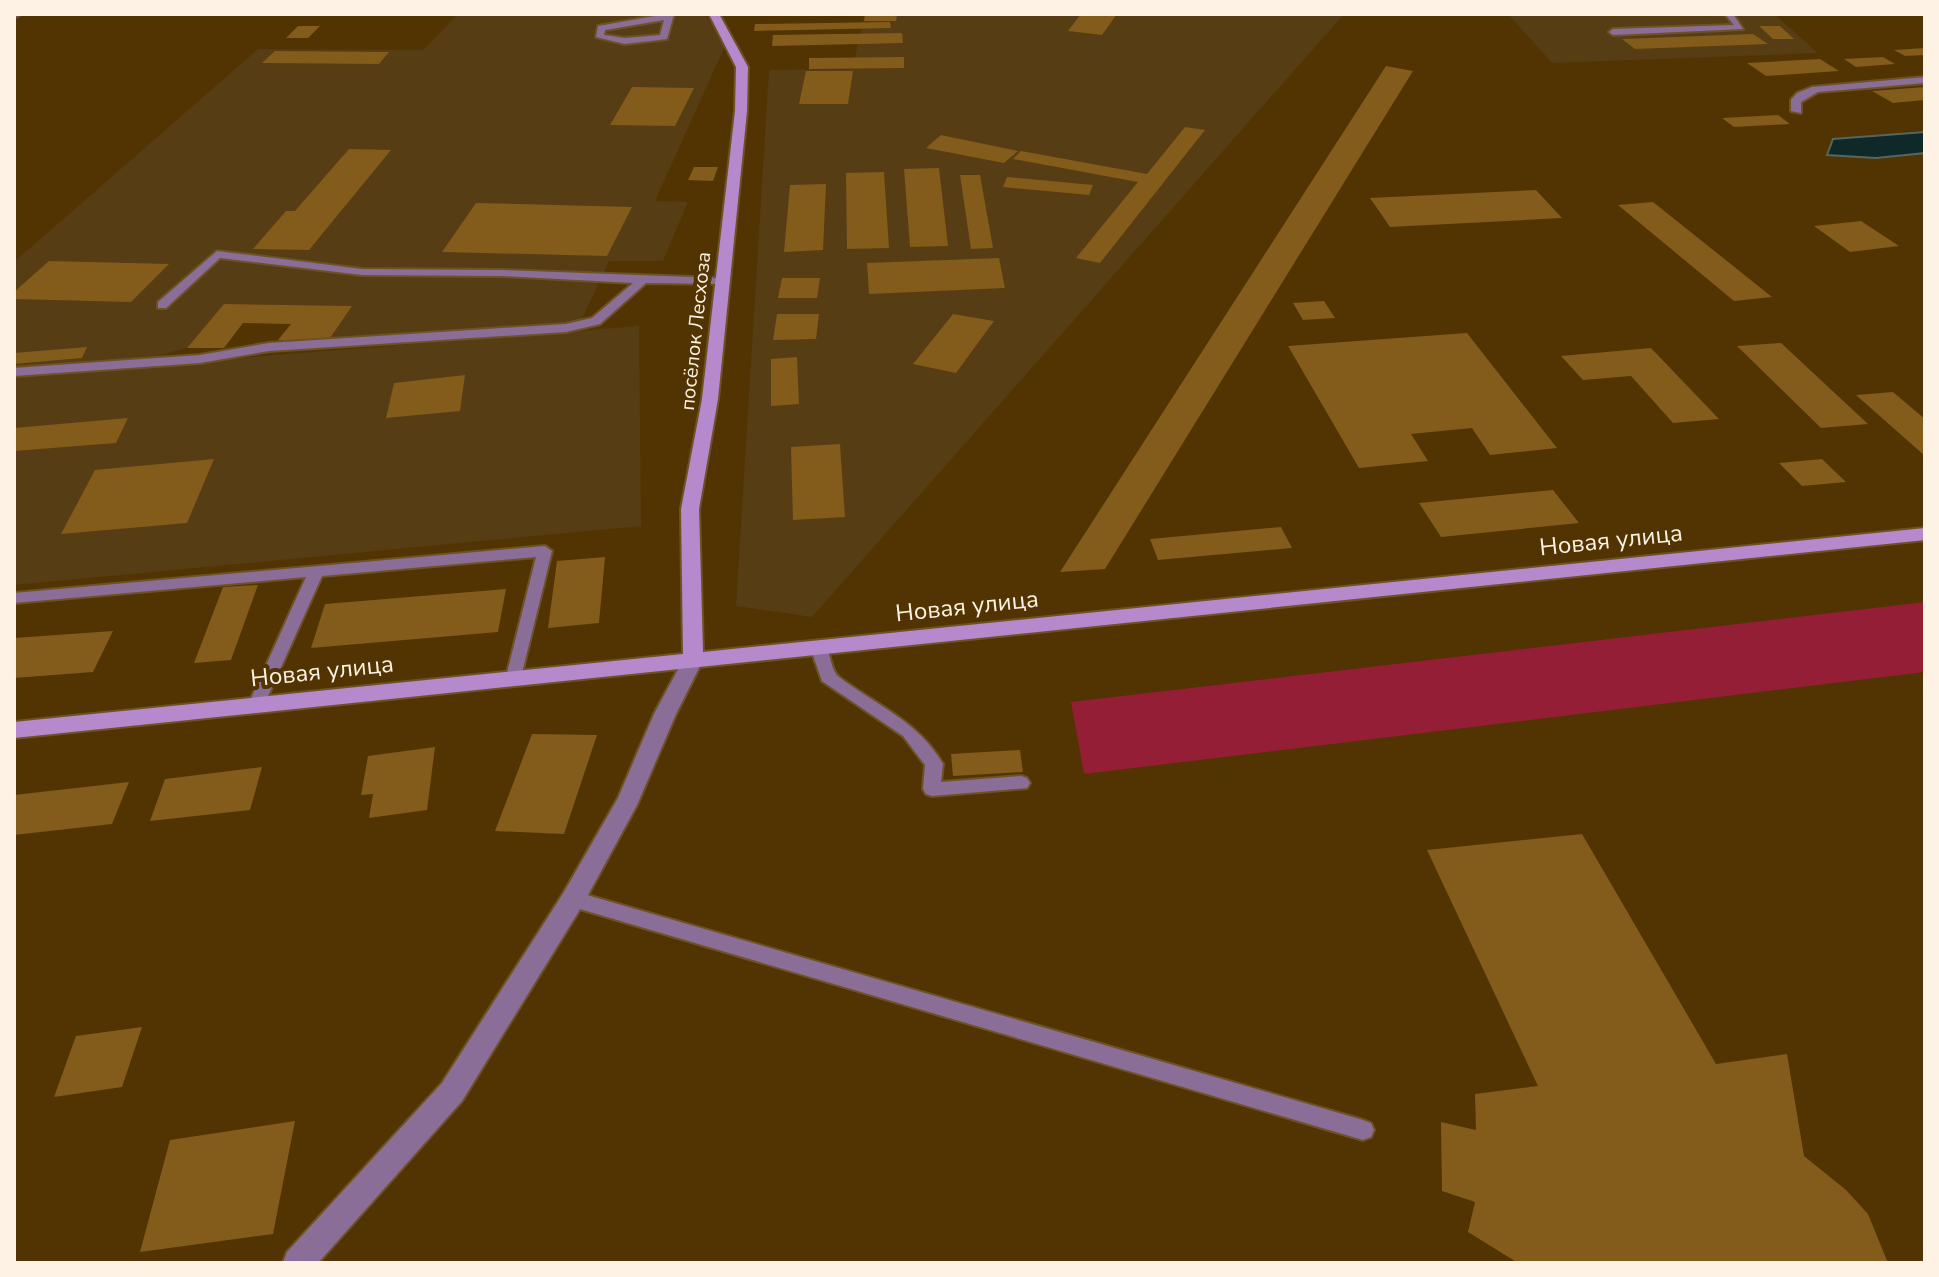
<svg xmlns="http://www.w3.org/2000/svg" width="1939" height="1277" viewBox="0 0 1939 1277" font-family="'Nunito Sans',sans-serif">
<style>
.built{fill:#573d14}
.green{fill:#951e37}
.water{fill:#0f2828;stroke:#566560;stroke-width:2}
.building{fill:#835b1b}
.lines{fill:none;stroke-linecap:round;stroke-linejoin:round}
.lane-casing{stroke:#6d5226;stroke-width:4}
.street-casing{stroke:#6d5226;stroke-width:4}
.secondary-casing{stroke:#6d5226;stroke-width:4}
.lane{fill:#8a6e97;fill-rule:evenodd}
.street{fill:#8a6e97;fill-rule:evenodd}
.secondary{fill:#b589cb;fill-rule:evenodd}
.labels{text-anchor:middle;stroke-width:8;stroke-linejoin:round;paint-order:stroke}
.far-street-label{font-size:20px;fill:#fdf2e4;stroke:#513402}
.street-label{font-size:24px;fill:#fdf2e4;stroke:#513402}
</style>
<rect width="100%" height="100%" fill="#513402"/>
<path class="built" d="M458,14H705L725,46L655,201L688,202L663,261H609L581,321L328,341L351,306L225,304L187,348L138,361L14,370V262L258,49L423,50Z
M865,14H1344L812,617L736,606L769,70L852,69Z
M1508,14H1774L1818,53L1552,63Z
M639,326L641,526L14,585V376Z"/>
<path class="green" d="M1925,602V672L1084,774L1071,702Z"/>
<path class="water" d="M1925,132V153L1876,158L1827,155L1833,139Z"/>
<path class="building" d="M865,14H897L896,21H864Z
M1081,14H1117L1102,35L1068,31Z
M890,22L891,28L754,31L755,24Z
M298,26H320L308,38H286Z
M1759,26H1780L1794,39H1773Z
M902,33L903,43L772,46L773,35Z
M1753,34L1768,44L1635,49L1622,39Z
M1925,48V55L1905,56L1894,50Z
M275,51L389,52L379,64L262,63Z
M904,57V68L809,69V58Z
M1883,57L1895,64L1856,67L1844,59Z
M1820,59L1839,71L1766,76L1747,63Z
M1386,66L1413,71L1105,569L1060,572Z
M806,71H853L848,104H799Z
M632,87L694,88L675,126L610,125Z
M1925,87V100L1893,103L1872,91Z
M1778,115L1790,124L1734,127L1722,118Z
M1185,127L1205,130L1100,263L1076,258L1138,182L1013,159L1021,151L1147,174Z
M941,135L1018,151L1004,163L926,148Z
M349,149L391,150L309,250L253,249L286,211H295Z
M694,167H718L713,181L688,180Z
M939,168L948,246L910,247L904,169Z
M884,172L889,248L847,249L846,173Z
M960,175H980L993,248L971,249Z
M1007,177L1093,185L1089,195L1003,187Z
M826,184L823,250L784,252L790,185Z
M1536,190L1562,218L1390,227L1370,198Z
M1653,202L1772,297L1734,301L1618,205Z
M476,203L632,207L607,256L442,252Z
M1861,221L1899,246L1850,252L1814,226Z
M999,258L1005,288L869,294L867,263Z
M49,261L169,264L131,302L14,299V292Z
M782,278H820L817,298H778Z
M1324,301L1335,318L1303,320L1293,303Z
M224,304L352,306L328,341L278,340L291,324L243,323L224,348H187Z
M777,314H819L816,339L773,340Z
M953,314L994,321L956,373L913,364Z
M1467,333L1557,448L1490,455L1472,428L1411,434L1428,461L1359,468L1288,346Z
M1781,343L1868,424L1821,428L1737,346Z
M87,347L82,358L14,364V353Z
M1651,348L1719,419L1673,423L1631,376L1583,380L1561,356Z
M797,357L799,404L771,406V359Z
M465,375L460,411L386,418L394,383Z
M1893,392L1925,419V456L1856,395Z
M128,418L116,443L14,451V428Z
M840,444L845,517L793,520L791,447Z
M214,459L187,523L61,534L95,470Z
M1822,459L1846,482L1802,486L1779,463Z
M1553,490L1579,523L1441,537L1419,503Z
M1281,527L1292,548L1158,560L1150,539Z
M605,557L599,623L548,628L557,561Z
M258,585L231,660L194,663L223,587Z
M506,589L498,632L311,648L325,604Z
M113,631L93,672L14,678V638Z
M532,734L597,735L564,834L495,831Z
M435,747L427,810L369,818L373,794L361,795L368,756Z
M1020,750L1023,772L953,776L951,754Z
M262,767L250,810L150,821L165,779Z
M129,782L112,824L14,835V795Z
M1582,834L1716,1064L1787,1054L1804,1156L1846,1190L1868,1214L1888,1263H1518L1468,1232L1475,1202L1442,1191L1441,1122L1476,1130L1475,1094L1538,1086L1427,850Z
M142,1027L122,1087L54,1097L76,1036Z
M295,1121L273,1234L140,1252L170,1140Z"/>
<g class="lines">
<defs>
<path id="lane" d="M666,14H674L667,39L625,44L596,37L598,26ZM664,20L660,35L625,38L604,35L605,30Z
M1725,14H1733L1743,29L1613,35L1609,32L1613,29L1734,25Z
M217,251L362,269L503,270L720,278L726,281L720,284L646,283L600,324L566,332L269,351L200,363L14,376V368L200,355L269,343L566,324L592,318L633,283L503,276L362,275L220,258L166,308H158V302Z
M545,546L552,551L520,681H508L506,677L536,557L322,576L264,705L262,709H250L248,705L306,577L14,603V593Z
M818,641C833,646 828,668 839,677C877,706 918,721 943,764L941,782L1021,776L1027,778L1030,783L1027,788L932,796L926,794L923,789L925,765L903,736L822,681L810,647Z
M573,891L1363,1120L1371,1123L1374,1130L1371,1137L1363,1140L573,907L566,905L563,899L566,893Z"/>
<path id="street" d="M14,14H21L14,18Z
M1925,77V83L1818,92L1801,102V113L1791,111V100L1797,93L1812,87Z
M693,653L703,660L676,714L637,805L582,906L462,1101L318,1263H283L287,1252L442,1083L564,892L618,798L654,714L683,660Z"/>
<path id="secondary" d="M709,14H719L748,67L747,111L718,399L699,509L703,652L1925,528V540L14,738V722L683,654L681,509L702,399L735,111L736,67Z"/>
</defs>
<use href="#lane" class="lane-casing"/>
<use href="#street" class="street-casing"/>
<use href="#secondary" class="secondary-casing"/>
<use href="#lane" class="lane"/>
<use href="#street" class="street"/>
<use href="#secondary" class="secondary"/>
</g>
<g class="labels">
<g class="far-street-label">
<text transform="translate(695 331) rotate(-84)" y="7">посёлок Лесхоза</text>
</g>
<g class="street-label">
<text transform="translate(1611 540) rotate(-6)" y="8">Новая улица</text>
<text transform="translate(967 606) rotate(-6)" y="8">Новая улица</text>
<text transform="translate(322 671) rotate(-6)" y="8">Новая улица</text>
</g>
</g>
<rect width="1939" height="1277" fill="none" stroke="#fdf2e4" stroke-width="32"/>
</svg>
